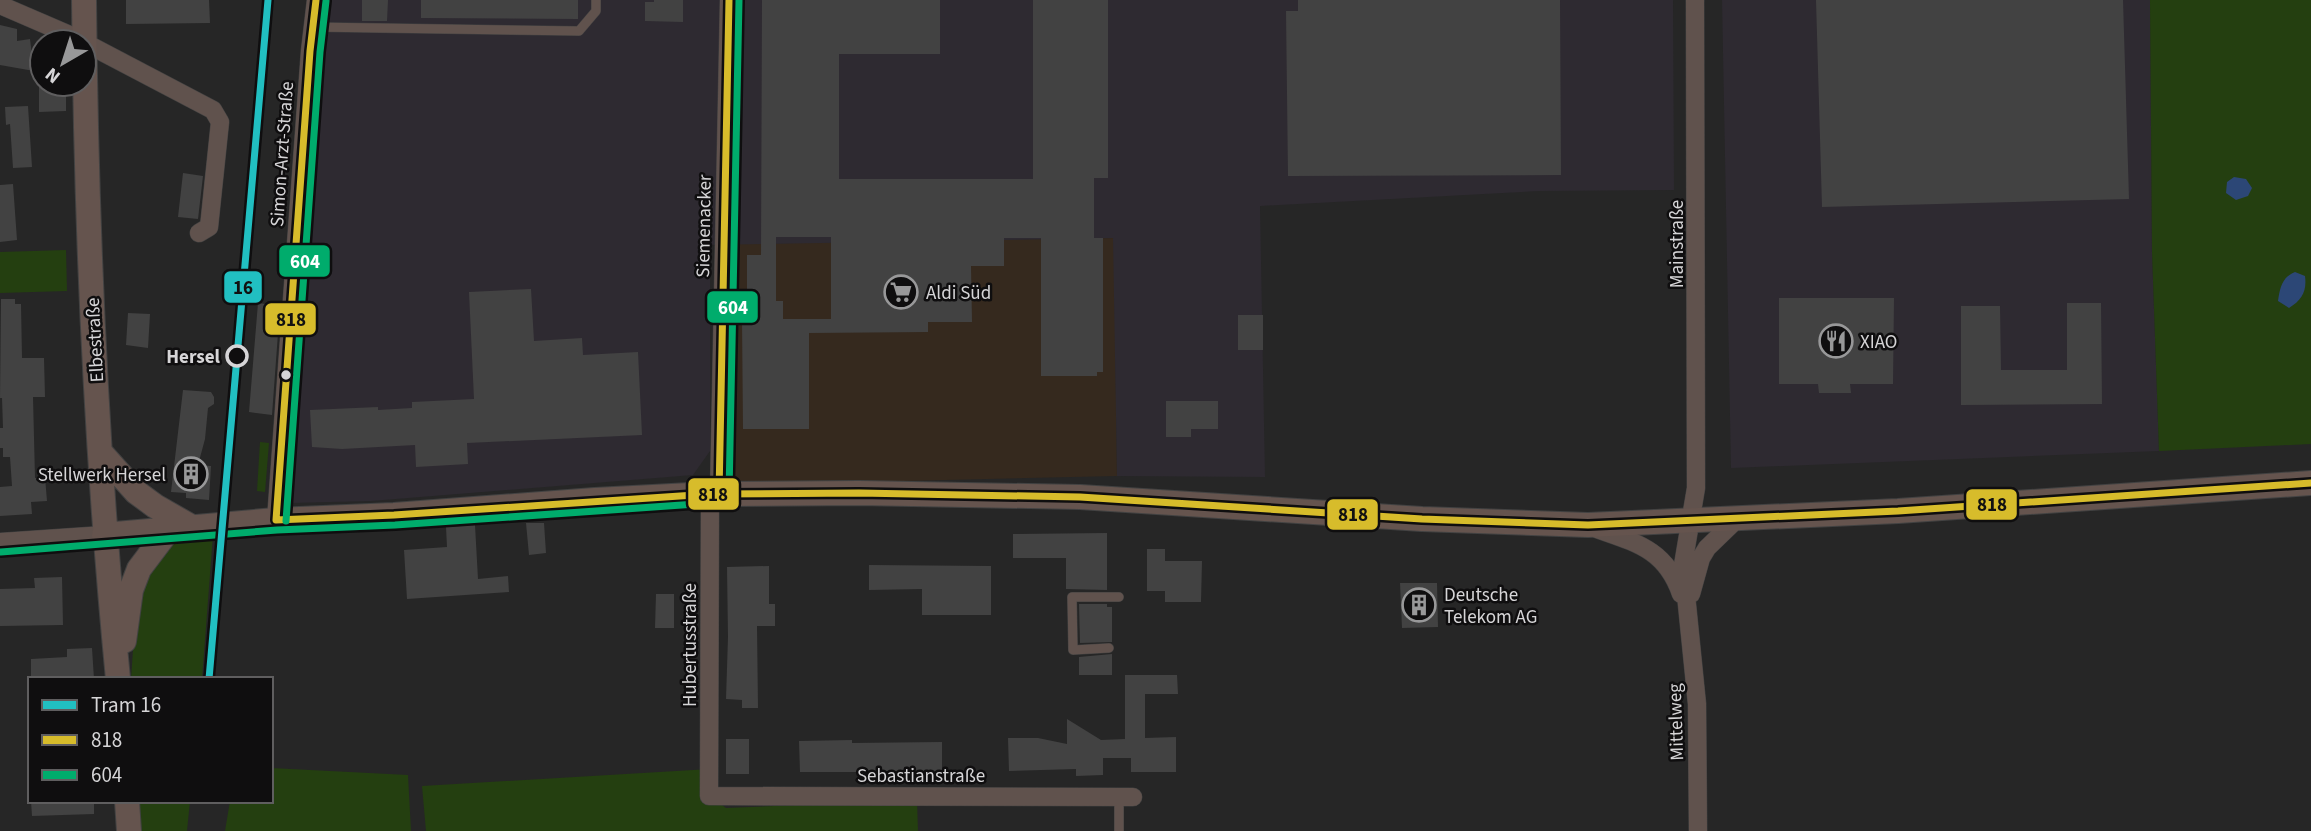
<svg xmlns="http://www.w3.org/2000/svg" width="2311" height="831" viewBox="0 0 2311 831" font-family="'Source Sans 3',sans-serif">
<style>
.commercial{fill:#35291e}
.built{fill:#2e2a31}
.green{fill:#243f10}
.water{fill:#2c4776}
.building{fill:#424242;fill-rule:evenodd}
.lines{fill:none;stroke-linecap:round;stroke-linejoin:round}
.lane-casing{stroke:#424242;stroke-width:10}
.street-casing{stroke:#424242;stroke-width:19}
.secondary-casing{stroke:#424242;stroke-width:26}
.lane{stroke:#60524d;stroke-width:9}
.street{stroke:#60524d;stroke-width:18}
.secondary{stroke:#65544e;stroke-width:24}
.bus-1-casing{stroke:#0f0e0f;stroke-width:12}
.bus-2-casing{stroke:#0f0e0f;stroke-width:12}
.bus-1{stroke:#d7bc2b;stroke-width:7}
.bus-2{stroke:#00ac6c;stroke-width:7}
.tram-1-casing{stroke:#0f0e0f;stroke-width:12}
.tram-1{stroke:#21bfc1;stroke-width:7}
.stop-dot{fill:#0f0e0f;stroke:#d6d5d7;stroke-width:3.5}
.bus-dot{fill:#d6d5d7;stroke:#0f0e0f;stroke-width:2.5}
.labels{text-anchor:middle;stroke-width:5;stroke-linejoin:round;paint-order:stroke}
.street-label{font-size:19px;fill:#d6d5d7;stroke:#0f0e0f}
.poi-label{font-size:19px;fill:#d6d5d7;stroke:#0f0e0f;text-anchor:start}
.stop-label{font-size:19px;font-weight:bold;fill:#d6d5d7;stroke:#0f0e0f;text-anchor:end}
.line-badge{stroke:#0f0e0f;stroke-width:2.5}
.badge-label{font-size:19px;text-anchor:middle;font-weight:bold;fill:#fff}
.pale-badge-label{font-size:19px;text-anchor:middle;font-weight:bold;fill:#111}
</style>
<rect width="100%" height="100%" fill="#262626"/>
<path class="commercial" d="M1114,238L1117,476L904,481H726L732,244Z"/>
<path class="built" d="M326,0H1673L1674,190L1539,191L1260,206L1265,477L1117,476L1113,238L710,245V451L693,475L371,501L290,503L311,137Z
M1722,0H2150L2152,252L2159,451L1731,468Z"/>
<path class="green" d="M2150,0H2311V444L2159,451L2152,252Z
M66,250L67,291L0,293V252Z
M260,442L269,443L265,492L257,491Z
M213,535L202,679H131L137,591L163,550L179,540Z
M271,768L408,775L411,831H225L230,801H271Z
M710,769V796L726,808L917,800L918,831H426L422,786Z
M136,801H190L187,831H138Z"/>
<path class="water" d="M2234,177L2246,179L2252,188L2248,196L2236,200L2226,193L2227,182Z
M2295,272L2305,276C2307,291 2302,300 2289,308L2278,301C2280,288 2282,277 2295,272Z"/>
<path class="building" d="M126,0H209L210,23L126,24Z
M362,0H388L387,21H362Z
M421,0H578V19L421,18Z
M654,0H683V22L645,21V2H654Z
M762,0H940V54H839V179H1033V0H1108V178H1094V238H1103V372H1097V376H1041V238H1004V266H971L972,322H928V332L809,333V429H743L742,319H747V255H761ZM776,237H831V319H783V301H776Z
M1298,0H1560L1561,175L1288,176L1286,11H1298Z
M1816,0H2123L2129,199L1822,207Z
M0,25L17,29V41L30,39L34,71L0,65Z
M39,80L42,84H66V111L39,112Z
M28,106L32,167L13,168L10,124L6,125L5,107Z
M183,173L203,176L198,219L178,217Z
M13,184L17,240L0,242V185Z
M531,289L534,341L582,338L583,355L638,352L642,435L467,443L468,464L416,467L415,445L342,449L312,447L310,410L378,407V410L412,408V402L474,399L469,292Z
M1779,298H1894L1893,384H1850L1851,393H1819L1818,384H1779Z
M1,299H15V304H21L22,358H44L45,397H33L35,478L45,477L47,501L31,502L32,514L0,516V487L12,486L10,457H3V448H0V428H3L2,398H0Z
M258,303L280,306L272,415L249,412Z
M2067,303H2101L2102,404L1961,405V306H2000L2001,370H2067Z
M128,313L150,314L148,348L126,345Z
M1238,315H1263V350H1238Z
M183,390L211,392L214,397V404L208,408L205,439L198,465L211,466L209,500L186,498V493L171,492Z
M1166,401H1218V429H1191V437H1166Z
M526,523H544L546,553L529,555Z
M475,525L478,579L508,576L509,592L407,599L404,550L447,547L446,527Z
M1107,533V590L1066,589V558H1013V534Z
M1147,549H1165V561H1202L1201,602H1165V591H1147Z
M869,565L991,566V615H922V589L869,590Z
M769,566V604H775V626H757L758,708H742V700L726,699L728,637L727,567Z
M62,577L63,625L0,626V589L35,588L34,578Z
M1400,583H1437L1438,627L1402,628Z
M656,594H674V628H655Z
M1079,604H1107V607H1112V642L1080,643Z
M92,648L94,679H31V659L67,657V649Z
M1112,654V675H1079V657Z
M1125,675H1177L1178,694H1145V738L1176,737V772H1131V758H1103V775L1076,776V769L1009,771L1008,738H1038L1067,744V719L1101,740L1125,739Z
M726,739H749V774H726Z
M852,740V743L942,742V772H800L799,741Z
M31,801H94V814L32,816Z"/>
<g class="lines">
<defs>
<path id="lane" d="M313,27L579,31L596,11V0
M1109,648L1073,650L1072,597H1119
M1119,796V831"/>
<path id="street" d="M1695,0L1696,488L1683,565L1697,704L1698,831
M0,5L72,36L213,110L220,122L209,227L199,233
M710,494L709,796L1133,797
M719,494L729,0
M276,520L310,51L316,0
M1597,529C1637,543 1666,550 1681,594
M0,542L104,535
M1691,594L1701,558L1707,548L1739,517"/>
<path id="secondary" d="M84,0C86,226 96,453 118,679
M101,453L136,492L155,506L190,526
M104,535L276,520L394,515L595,500L710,494L859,493L1080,497L1422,519L1588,525L1898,511L2311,483
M124,641L131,590L139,569L170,528
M127,801L129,831"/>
</defs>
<use href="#lane" class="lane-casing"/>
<use href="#street" class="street-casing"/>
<use href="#secondary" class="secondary-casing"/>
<use href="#lane" class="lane"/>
<use href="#street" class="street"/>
<use href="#secondary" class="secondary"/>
<defs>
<path id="bus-1" d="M316,0L310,51L276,520L394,515L710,494L859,493L1080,497L1422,519L1588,525L1898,511L2311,483
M719,494L729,0"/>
<path id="bus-2" d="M286,521L320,52L326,1
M1,552L277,530L395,525L725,502L729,494L739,0"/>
</defs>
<use href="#bus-1" class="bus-1-casing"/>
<use href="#bus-2" class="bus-2-casing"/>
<use href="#bus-1" class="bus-1"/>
<use href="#bus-2" class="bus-2"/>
<defs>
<path id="tram-1" d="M209,679L268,0"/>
</defs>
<use href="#tram-1" class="tram-1-casing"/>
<use href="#tram-1" class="tram-1"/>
</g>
<defs>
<symbol id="supermarket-ring" viewBox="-11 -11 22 22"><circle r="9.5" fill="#0f0e0f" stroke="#989899" stroke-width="1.5"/><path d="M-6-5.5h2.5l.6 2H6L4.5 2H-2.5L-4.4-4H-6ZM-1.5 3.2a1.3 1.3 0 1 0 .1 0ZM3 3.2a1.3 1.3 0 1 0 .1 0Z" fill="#989899"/></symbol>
<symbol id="restaurant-ring" viewBox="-11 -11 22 22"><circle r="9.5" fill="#0f0e0f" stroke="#989899" stroke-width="1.5"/><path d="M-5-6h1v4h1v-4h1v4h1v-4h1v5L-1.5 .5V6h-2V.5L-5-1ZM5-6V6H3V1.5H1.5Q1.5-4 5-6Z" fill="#989899"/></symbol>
<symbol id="building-ring" viewBox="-11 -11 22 22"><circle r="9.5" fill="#0f0e0f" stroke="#989899" stroke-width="1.5"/><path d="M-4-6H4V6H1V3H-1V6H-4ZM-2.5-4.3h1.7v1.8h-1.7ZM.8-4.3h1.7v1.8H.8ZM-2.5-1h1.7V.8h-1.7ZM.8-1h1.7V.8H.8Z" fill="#989899"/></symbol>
</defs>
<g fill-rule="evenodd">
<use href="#supermarket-ring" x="882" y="273" width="38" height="38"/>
<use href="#restaurant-ring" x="1817" y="322" width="38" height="38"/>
<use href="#building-ring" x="172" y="455" width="38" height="38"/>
<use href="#building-ring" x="1400" y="586" width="38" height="38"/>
</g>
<circle class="stop-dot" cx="237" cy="356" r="10"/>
<circle class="bus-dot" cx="286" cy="375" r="6"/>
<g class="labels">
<g class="street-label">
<text transform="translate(281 154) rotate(-86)" y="7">Simon-Arzt-Straße</text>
<text transform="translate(703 226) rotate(-89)" y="7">Siemenacker</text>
<text transform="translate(1676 244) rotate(-90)" y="7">Mainstraße</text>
<text transform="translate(94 340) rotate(-93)" y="7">Elbestraße</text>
<text transform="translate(689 645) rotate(-90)" y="7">Hubertusstraße</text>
<text transform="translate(1675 722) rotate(-92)" y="7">Mittelweg</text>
<text x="921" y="782">Sebastianstraße</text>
</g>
<g class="poi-label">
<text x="926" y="299">Aldi Süd</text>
<text x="1860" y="348">XIAO</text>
<text x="166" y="481" text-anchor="end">Stellwerk Hersel</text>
<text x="1444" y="601">Deutsche<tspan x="1444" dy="22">Telekom AG</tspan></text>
</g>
<g class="stop-label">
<text x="220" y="363">Hersel</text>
</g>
</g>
<g class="line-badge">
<rect x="278" y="244" width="53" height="34" rx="7" fill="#00ac6c"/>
<rect x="223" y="270" width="40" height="34" rx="7" fill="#21bfc1"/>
<rect x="706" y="290" width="53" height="34" rx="7" fill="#00ac6c"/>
<rect x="264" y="302" width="53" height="34" rx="7" fill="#d7bc2b"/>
<rect x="687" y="477" width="53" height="34" rx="7" fill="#d7bc2b"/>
<rect x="1965" y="488" width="53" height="33" rx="7" fill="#d7bc2b"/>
<rect x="1326" y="498" width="53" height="33" rx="7" fill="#d7bc2b"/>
</g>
<g class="badge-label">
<text x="305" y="268">604</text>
<text x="733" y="314">604</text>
</g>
<g class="pale-badge-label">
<text x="243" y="294">16</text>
<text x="291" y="326">818</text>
<text x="713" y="501">818</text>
<text x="1992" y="511">818</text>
<text x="1353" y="521">818</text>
</g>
<rect x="28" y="677" width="245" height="126" fill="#0f0e0f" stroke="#5f5e5f" stroke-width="2"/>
<rect x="42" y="700" width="35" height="10" fill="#21bfc1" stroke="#5f5e5f" stroke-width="2"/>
<text x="91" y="712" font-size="21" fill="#d6d5d7">Tram 16</text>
<rect x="42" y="735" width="35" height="10" fill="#d7bc2b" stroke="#5f5e5f" stroke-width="2"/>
<text x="91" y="747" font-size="21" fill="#d6d5d7">818</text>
<rect x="42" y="770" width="35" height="10" fill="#00ac6c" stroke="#5f5e5f" stroke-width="2"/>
<text x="91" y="782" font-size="21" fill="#d6d5d7">604</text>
<g transform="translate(63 63) rotate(219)"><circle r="33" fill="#0f0e0f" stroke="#5f5e5f" stroke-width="2"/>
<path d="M0-5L12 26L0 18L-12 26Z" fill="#989899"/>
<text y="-10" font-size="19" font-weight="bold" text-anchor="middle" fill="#d6d5d7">N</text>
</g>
</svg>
